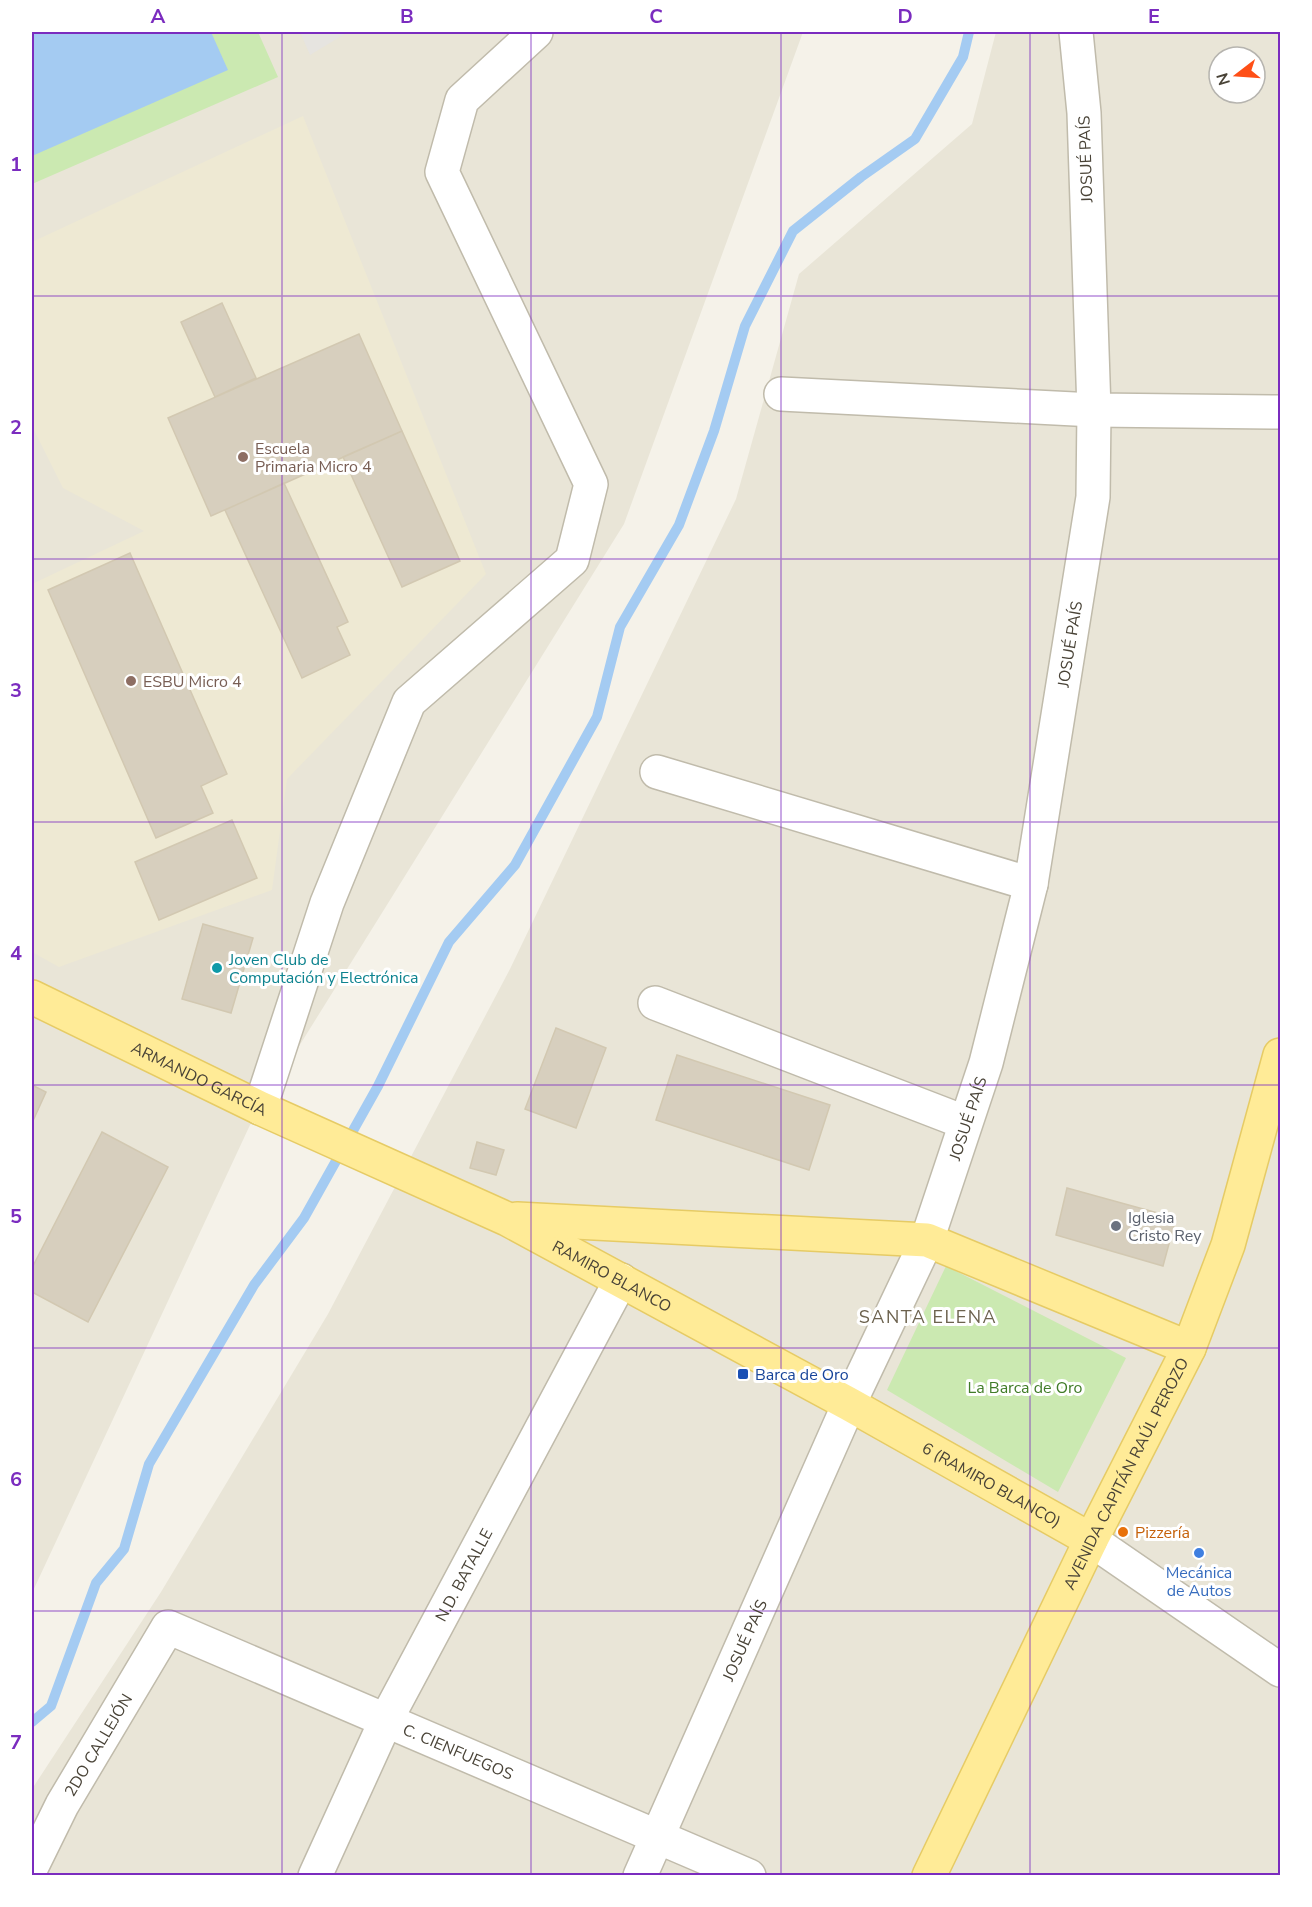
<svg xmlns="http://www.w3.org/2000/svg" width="1312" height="1907" viewBox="0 0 1312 1907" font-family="'Nunito Sans',sans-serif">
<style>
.residential{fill:#e9e5d7;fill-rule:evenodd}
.education{fill:#eee9d3}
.green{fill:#cbe9b1}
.parking{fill:#e6e4e0}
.water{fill:#a4cbf2}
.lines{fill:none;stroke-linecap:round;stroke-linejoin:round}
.stream{stroke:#a4cbf2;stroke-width:10}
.building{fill:#d7cfbe;stroke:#d2c8b1;stroke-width:1.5}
.minor-casing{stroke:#c0bbab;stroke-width:36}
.major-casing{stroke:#e6cb65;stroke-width:36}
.minor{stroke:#fff;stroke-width:33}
.major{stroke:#ffeb97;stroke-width:33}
.grid{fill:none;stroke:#7b2cbf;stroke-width:1.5;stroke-opacity:0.55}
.education-dot{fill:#8d6e63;stroke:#fff;stroke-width:2}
.culture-dot{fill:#0f9aa8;stroke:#fff;stroke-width:2}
.worship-dot{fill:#6b7280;stroke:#fff;stroke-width:2}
.transit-dot{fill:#1a4fb4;stroke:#fff;stroke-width:2}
.food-dot{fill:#e8710a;stroke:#fff;stroke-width:2}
.shop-dot{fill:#3f7fe0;stroke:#fff;stroke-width:2}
.labels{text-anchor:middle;stroke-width:6;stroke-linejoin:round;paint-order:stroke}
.street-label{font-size:16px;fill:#494337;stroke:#fff}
.education-label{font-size:16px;fill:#785e54;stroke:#fff;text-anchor:start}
.culture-label{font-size:16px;fill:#0d838f;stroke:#fff;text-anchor:start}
.worship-label{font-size:16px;fill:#5b616d;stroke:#fff;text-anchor:start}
.transit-label{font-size:16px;fill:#164399;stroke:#fff;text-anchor:start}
.park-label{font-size:16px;fill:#407c28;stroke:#fff}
.food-label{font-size:16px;fill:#c56008;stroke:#fff;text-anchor:start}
.shop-label{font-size:16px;fill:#366cbe;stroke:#fff}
.neighbourhood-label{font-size:18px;letter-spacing:1.5px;fill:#6c624e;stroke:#fff}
.neatline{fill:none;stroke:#7b2cbf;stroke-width:2}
.grid-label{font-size:20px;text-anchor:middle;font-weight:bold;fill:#7b2cbf}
</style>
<rect width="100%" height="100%" fill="#f5f2e9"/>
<path class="residential" d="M32,32H803L624,524L250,1125L32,1593Z
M996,32H1280V1875L32,1876V1789L161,1592L328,1314L510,969L736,499L799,274L972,124ZM1219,57H1255V93H1219Z"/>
<path class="education" d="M303,116L486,574L287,779L272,890L59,967L32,952V584L144,531L63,488L32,426V242Z"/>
<path class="green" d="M32,32H258L278,77L32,184Z
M946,1266L1126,1358L1058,1492L887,1390Z"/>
<path class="parking" d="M300,32H348L310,55Z"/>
<path class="water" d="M32,32H211L228,70L32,156Z"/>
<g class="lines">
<path class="stream" d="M32,1722L51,1706L96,1583L124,1549L149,1464L254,1285L304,1218L378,1086L449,942L515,865L597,717L620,627L679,525L714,431L745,326L793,231L861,177L915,139L963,57L969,32"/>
</g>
<path class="building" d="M222,303L256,378L215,397L181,322Z
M359,334L402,431L211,516L168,418Z
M402,431L460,561L402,587L343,457Z
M284,483L348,622L337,627L350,655L302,678L225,510Z
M130,553L227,774L201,786L213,813L156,838L48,590Z
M232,820L257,878L159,920L135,862Z
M203,924L253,938L231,1013L182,999Z
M556,1028L606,1048L576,1128L525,1109Z
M677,1055L830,1105L809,1170L656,1120Z
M32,1085L46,1092L32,1123Z
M102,1132L168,1167L88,1322L32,1292V1268Z
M477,1142L504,1150L496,1175L470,1168Z
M1067,1188L1176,1218L1163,1266L1056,1235Z"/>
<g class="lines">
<defs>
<g id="minor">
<path d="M781,394L1094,410L1280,412"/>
<path d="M657,772L1031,884"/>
<path d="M655,1003L964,1122"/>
<path d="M260,1108L327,903L409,702L572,560L591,484L442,172L462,100L536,32"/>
<path d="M1091,1540L1280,1670"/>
<path id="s1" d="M32,1866L62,1805L168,1627L749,1876"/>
<path id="s2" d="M315,1876L387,1718L621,1280"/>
<path id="s3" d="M640,1876L849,1404L927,1240L986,1063L1031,884L1093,497L1094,410L1084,113L1076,32"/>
</g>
<g id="major">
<path id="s4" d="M32,997L260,1108L507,1219L849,1404L1091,1540"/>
<path d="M517,1219L927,1240L1189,1348"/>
<path id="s5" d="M929,1876L1091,1540L1189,1348L1228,1245L1280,1055"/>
</g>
</defs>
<use href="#minor" class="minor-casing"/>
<use href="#major" class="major-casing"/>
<use href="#minor" class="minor"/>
<use href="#major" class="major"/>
</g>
<path class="grid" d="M282,32V1876M531,32V1876M781,32V1876M1030,32V1876M32,296H1280M32,559H1280M32,822H1280M32,1085H1280M32,1348H1280M32,1611H1280"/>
<g class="education-dot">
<circle cx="243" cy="457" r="6"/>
<circle cx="131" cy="681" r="6"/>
</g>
<circle class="culture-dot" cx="217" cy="968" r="6"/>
<circle class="worship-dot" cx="1116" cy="1226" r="6"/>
<rect class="transit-dot" x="737" y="1368" width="12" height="12" rx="3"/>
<circle class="food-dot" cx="1123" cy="1532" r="6"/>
<circle class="shop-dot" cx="1199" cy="1553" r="6"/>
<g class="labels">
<g class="street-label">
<text transform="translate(1085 159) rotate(-92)" y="6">JOSUÉ PAÍS</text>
<text dy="6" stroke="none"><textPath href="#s3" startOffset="1312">JOSUÉ PAÍS</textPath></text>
<text dy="6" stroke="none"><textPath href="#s4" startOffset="186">ARMANDO GARCÍA</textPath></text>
<text dy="6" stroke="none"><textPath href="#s3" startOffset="826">JOSUÉ PAÍS</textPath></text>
<text dy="6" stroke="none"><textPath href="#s4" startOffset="644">RAMIRO BLANCO</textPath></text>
<text dy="6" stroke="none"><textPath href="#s5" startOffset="448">AVENIDA CAPITÁN RAÚL PEROZO</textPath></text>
<text dy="6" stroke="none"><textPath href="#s4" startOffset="1077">6 (RAMIRO BLANCO)</textPath></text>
<text dy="6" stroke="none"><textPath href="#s2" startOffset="336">N.D. BATALLE</textPath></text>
<text dy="6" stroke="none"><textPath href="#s3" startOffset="258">JOSUÉ PAÍS</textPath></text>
<text dy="6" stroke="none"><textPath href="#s1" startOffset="138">2DO CALLEJÓN</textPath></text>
<text dy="6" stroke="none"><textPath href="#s1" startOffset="591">C. CIENFUEGOS</textPath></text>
</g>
<g class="education-label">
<text x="255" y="454">Escuela<tspan x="255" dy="18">Primaria Micro 4</tspan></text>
<text x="143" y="687">ESBU Micro 4</text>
</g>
<g class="culture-label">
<text x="229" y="965">Joven Club de<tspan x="229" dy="18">Computación y Electrónica</tspan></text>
</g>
<g class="worship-label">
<text x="1128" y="1223">Iglesia<tspan x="1128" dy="18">Cristo Rey</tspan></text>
</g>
<g class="transit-label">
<text x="755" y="1380">Barca de Oro</text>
</g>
<g class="park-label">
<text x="1025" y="1393">La Barca de Oro</text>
</g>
<g class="food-label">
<text x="1135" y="1538">Pizzería</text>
</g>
<g class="shop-label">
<text x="1199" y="1578">Mecánica<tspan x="1199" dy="18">de Autos</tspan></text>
</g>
<g class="neighbourhood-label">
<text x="928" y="1323">SANTA ELENA</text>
</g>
</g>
<rect width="1312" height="1907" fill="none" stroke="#ffffff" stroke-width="66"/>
<g transform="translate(1237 75) rotate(253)"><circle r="28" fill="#ffffff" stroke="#b6b4af" stroke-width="1.5"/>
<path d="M0-4.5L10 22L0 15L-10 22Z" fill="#fe4f17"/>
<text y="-9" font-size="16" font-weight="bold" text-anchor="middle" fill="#494337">N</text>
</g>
<rect x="33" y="33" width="1246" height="1841" class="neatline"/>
<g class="grid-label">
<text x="158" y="23">A</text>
<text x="407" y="23">B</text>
<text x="656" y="23">C</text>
<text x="905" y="23">D</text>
<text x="1154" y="23">E</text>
<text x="16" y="171">1</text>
<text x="16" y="434">2</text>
<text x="16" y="697">3</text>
<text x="16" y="960">4</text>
<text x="16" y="1223">5</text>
<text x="16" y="1486">6</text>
<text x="16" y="1749">7</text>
</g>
</svg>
